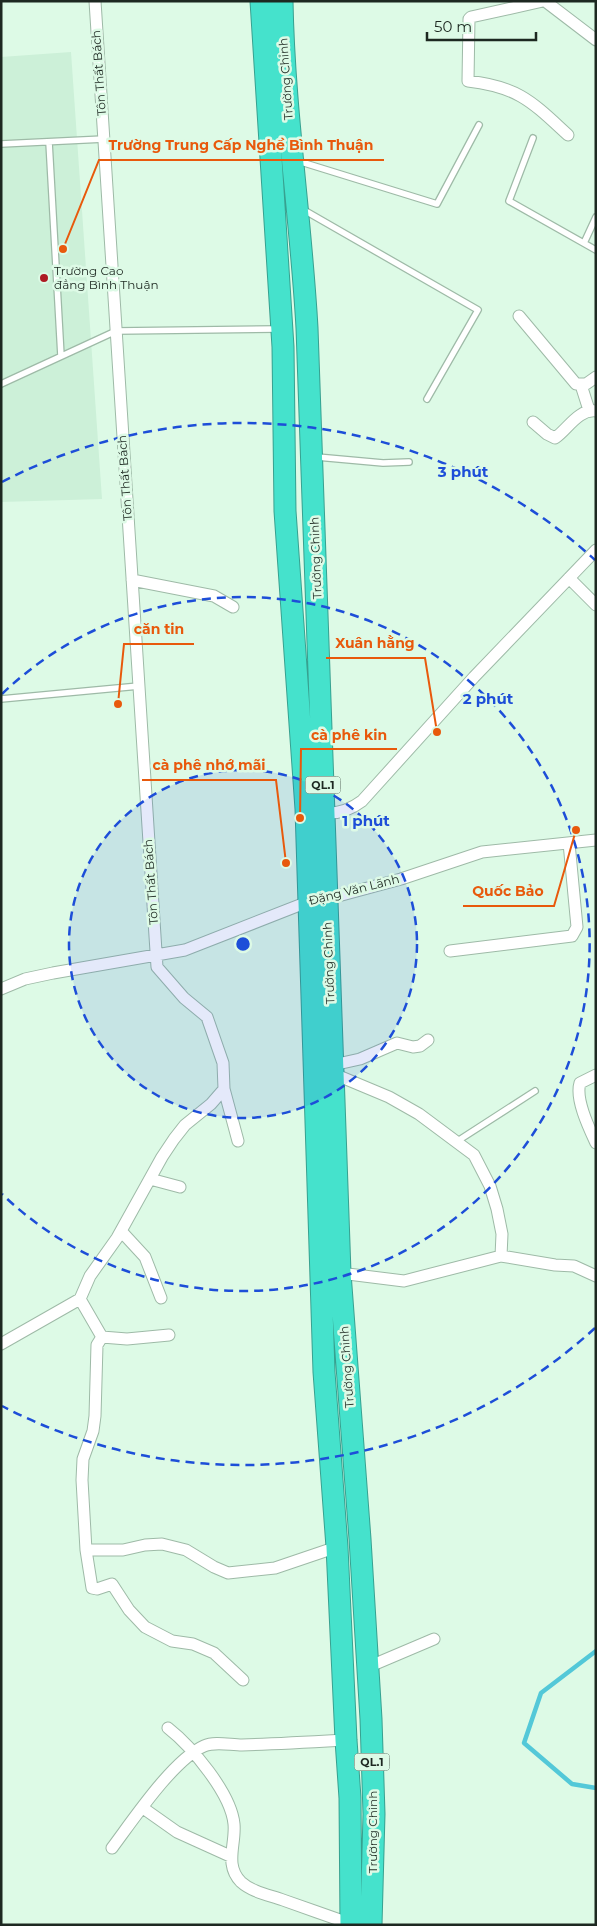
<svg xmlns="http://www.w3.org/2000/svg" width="597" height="1926" viewBox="0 0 597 1926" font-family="Montserrat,sans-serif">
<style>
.built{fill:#ccf0d8}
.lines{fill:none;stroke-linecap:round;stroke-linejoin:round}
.stream{stroke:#53c8d8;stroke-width:4.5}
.lane-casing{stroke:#9ebaa7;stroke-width:8}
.street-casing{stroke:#9ebaa7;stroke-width:13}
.highway-casing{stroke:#37a190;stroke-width:23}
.lane{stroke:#fff;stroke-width:5.5}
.street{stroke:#fff;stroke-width:11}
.highway{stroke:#45e2cc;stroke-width:21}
.ring{fill:none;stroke:#1d4ed8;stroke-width:2.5;stroke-dasharray:9 6}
.poi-dot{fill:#ad1a23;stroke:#ddfae6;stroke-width:2}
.labels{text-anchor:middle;stroke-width:5;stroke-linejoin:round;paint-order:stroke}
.shield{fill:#ddfae6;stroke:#57675c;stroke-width:1}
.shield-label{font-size:11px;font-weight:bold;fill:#1d2821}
.street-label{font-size:12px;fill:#1d2821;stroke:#ddfae6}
.poi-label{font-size:12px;fill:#1d2821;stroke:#ddfae6;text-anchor:start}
.centre{fill:#1d4ed8;stroke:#ddfae6;stroke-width:2.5}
.ring-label{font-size:15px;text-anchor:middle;font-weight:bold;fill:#1d4ed8;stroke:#ddfae6;stroke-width:5;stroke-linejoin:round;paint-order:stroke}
.leader{fill:none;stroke:#e8590c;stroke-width:2}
.callout-dot{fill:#e8590c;stroke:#ddfae6;stroke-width:2}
.callout-label{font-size:14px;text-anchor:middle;font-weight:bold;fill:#e8590c;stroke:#ddfae6;stroke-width:5;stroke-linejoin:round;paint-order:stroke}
</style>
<rect width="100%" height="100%" fill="#ddfae6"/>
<path class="built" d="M71,52L102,499L1,502V57Z"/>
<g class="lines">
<path class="stream" d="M596,1651L541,1693L524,1743L572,1784L596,1788"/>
<defs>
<path id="lane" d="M533,138L509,201L596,250
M49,142L61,356
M1,144L104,139
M298,161L437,204L479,125
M302,209L478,310L427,399
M584,243L596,217
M1,384L116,331L277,329
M317,457L383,463L409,462
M1,699L139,686
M456,1142L535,1091"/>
<path id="street" d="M543,1L471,17L469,19L468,81C519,87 532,102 568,135
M545,1L596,40
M519,316L576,384H586L596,377
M581,385L589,410
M533,422L547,434L555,438C568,429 578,409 596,411
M569,578L596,605
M132,580L214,596L233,607
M320,812C335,815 350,810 362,801L474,677L596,550
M450,951L572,936L577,927L569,843
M1,989L25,979L53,973L185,950L310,901L327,899L401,879L482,852L596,840
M333,1065L360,1059L397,1043L413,1047L420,1046L428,1040
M334,1074L389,1097L419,1114L474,1155L490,1186L497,1209L502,1234L501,1256L555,1265L574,1266L596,1276
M596,1075L580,1083C575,1099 589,1128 596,1143
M224,1089L238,1141
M150,1179L180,1187
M121,1231L145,1257L161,1298
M340,1273L404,1281L501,1256
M80,1299L102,1337L97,1345L95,1416L93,1431L83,1459L82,1480L86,1550H123L145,1545L162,1544L186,1550L214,1567L228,1573L275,1568L337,1547
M102,1337L127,1339L169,1335
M1,1344L80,1299L90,1276L117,1238L162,1157L174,1139L185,1125L211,1104L224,1089L223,1063L207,1017L184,998L157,967L95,1
M86,1550L92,1588L97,1589L112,1584L129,1610L145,1627L172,1641L193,1644L214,1653L243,1680
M368,1667L434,1639
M168,1728C191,1746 231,1793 234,1824C236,1844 224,1865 241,1882C252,1892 269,1895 283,1900C306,1908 328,1916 351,1924
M143,1808L177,1832L230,1856
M112,1848C133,1820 173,1760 204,1746C215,1741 230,1745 242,1745C277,1744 311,1742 346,1740"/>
<path id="highway" d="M261,1L283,347L285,511L306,809L324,1372L337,1547L346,1740L350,1798L351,1925
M282,1C284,111 301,219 307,328L340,1273L360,1539L371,1719L374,1814L371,1925"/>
</defs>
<use href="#lane" class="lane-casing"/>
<use href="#street" class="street-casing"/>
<use href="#highway" class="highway-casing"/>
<use href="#lane" class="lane"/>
<use href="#street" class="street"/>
<use href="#highway" class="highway"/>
</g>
<circle cx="243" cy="944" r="174" fill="#1d4ed8" fill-opacity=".12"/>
<g class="ring">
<circle cx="243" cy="944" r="174"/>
<path d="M2 694A347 347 0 1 1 2 1194"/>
<path d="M595 1328A521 521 0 0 1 2 1406M2 482A521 521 0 0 1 595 560"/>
</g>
<circle class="poi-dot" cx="44" cy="278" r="5"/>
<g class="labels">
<g class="shield">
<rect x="305.5" y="776.5" width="35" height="17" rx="4"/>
<rect x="354.5" y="1753.5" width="35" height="17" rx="4"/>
</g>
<g class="shield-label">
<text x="323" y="789">QL.1</text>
<text x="372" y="1766">QL.1</text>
</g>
<g class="street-label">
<text transform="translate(99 73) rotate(-94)" y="4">Tôn Thất Bách</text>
<text transform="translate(286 79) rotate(-94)" y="4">Trường Chinh</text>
<text transform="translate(125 478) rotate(-94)" y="4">Tôn Thất Bách</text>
<text transform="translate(316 558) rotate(-92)" y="4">Trường Chinh</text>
<text transform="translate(151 882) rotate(-94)" y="4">Tôn Thất Bách</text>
<text transform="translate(354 890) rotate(-14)" y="4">Đặng Văn Lãnh</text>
<text transform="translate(329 963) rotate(-92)" y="4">Trường Chinh</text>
<text transform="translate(347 1367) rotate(-94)" y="4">Trường Chinh</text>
<text transform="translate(373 1832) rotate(-90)" y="4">Trường Chinh</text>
</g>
<g class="poi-label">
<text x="54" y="275">Trường Cao<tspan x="54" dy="14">đẳng Bình Thuận</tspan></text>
</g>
</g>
<circle cx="243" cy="944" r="8" class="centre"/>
<g class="ring-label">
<text x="463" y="477">3 phút</text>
<text x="488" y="704">2 phút</text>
<text x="366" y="826">1 phút</text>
</g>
<path class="leader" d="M63 249L99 160H384M118 704L124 644H194M437 732L425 658H326M300 818L301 749H397M286 863L276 780H142M576 830L554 906H463"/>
<g class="callout-dot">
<circle cx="63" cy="249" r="5"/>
<circle cx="118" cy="704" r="5"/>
<circle cx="437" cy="732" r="5"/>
<circle cx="300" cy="818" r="5"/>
<circle cx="286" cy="863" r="5"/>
<circle cx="576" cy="830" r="5"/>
</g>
<g class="callout-label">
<text x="241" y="150">Trường Trung Cấp Nghề Bình Thuận</text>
<text x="159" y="634">căn tin</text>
<text x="375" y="648">Xuân hằng</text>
<text x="349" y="740">cà phê kin</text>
<text x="209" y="770">cà phê nhớ mãi</text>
<text x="508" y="896">Quốc Bảo</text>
</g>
<rect width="597" height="1926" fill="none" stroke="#1d2821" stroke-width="5"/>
<path d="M427 32v8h109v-8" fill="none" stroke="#1d2821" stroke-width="2.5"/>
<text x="434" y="32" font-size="15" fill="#1d2821" stroke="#ddfae6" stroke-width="4" paint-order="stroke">50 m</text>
</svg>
